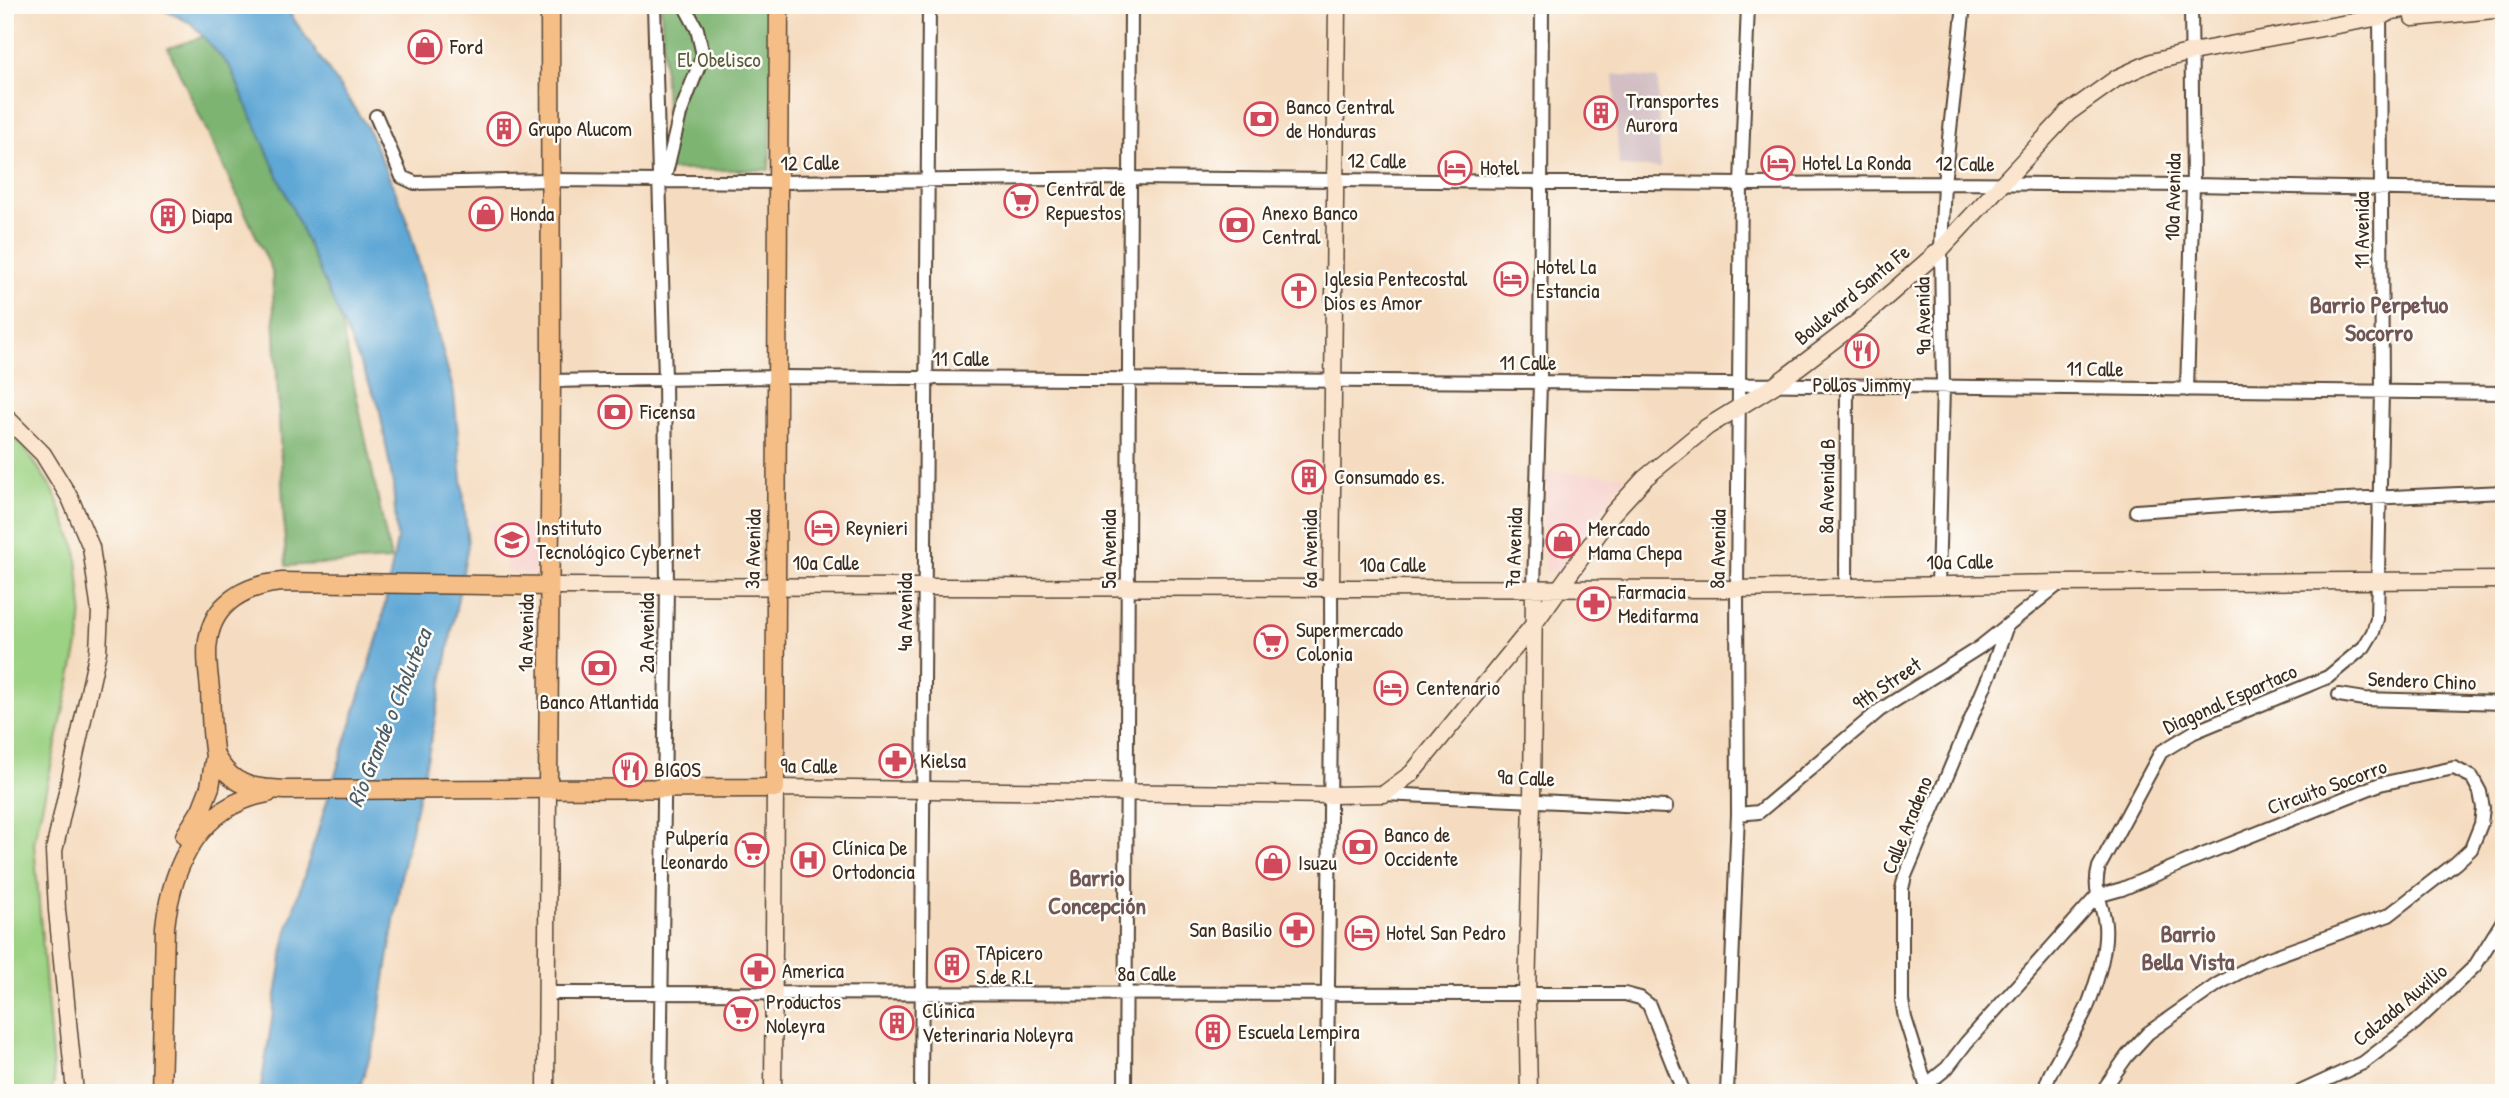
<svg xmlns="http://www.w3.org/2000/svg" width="2509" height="1098" viewBox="0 0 2509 1098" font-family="'Patrick Hand',sans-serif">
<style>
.built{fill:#f7d0cc}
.industrial{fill:#d2bec3}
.green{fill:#9cd283;stroke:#6c7e50;stroke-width:2}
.forest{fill:#7db471;stroke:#5c6f48;stroke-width:2}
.water{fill:#5ea7d5;stroke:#4c687a;stroke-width:2}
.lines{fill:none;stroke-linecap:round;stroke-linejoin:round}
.street-casing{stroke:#574536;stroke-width:16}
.secondary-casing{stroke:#574536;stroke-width:19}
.primary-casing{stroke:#574536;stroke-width:21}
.street{stroke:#fff;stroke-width:12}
.secondary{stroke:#fbe5cf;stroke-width:16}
.primary{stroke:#f6be87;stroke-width:18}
.labels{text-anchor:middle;stroke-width:5;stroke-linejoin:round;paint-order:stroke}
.poi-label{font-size:21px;fill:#3b2a1e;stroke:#fdfcf7;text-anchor:start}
.park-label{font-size:21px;fill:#585c3c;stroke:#fdfcf7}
.street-label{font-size:21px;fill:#3b2a1e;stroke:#fdfcf7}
.water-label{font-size:23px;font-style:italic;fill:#495c67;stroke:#fdfcf7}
.quarter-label{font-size:24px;font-weight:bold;fill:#715655;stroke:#fdfcf7}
</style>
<rect width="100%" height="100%" fill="#fdfcf7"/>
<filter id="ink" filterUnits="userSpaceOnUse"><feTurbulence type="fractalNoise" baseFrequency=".0143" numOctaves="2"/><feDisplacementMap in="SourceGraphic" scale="14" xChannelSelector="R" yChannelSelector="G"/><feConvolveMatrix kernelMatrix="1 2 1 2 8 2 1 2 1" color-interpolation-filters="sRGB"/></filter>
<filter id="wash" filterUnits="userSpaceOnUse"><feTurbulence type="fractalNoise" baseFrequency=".00686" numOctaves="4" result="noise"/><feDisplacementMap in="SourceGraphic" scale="28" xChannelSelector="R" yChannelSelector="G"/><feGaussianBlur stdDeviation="1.57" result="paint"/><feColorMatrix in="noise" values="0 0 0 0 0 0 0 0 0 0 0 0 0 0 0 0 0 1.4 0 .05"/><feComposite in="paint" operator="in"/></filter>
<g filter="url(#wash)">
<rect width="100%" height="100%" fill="#f5dcc0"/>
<path class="built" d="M1547,471L1624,476L1561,572H1545L1544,511Z
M489,523L535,524V574L506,572L505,558L488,555Z"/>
<path class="industrial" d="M1613,74L1658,79L1660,168L1619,166Z"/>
<path class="green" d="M5,430L24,447L53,490L76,549L82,609L79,641L34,843L54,1082L50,1093H5Z"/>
<path class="forest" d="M661,5H777L769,170H669Z
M218,32L328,261L391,560L286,566L272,270L168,48Z"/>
<path class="water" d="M154,5H291V15L367,127L405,213L454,393L468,545L430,746L402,870L376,1037L358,1093H260L286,934L380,630L397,540L393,484L379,406L230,67L191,23Z"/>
</g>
<g filter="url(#ink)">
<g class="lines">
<defs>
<path id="street" d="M654,5L665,378L667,586L660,1093
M376,116L402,177L415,183L551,180L778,182L1131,178L1741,184L1944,183L2193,185L2504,191
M666,173L680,114L703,55L697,29L684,5
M551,381L778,377L1540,382L2504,393
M2187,390L2193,185L2191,5
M2136,511L2253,503L2504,492
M1938,585L1943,386L1941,249L1944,183L1964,5
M1846,587L1847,385
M1534,588L1540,382L1542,5
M2339,695L2364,699L2504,703
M1384,794L1666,807
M1738,814L1759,812L1880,710L1980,647L2060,583
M2097,896L2122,889L2195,858L2380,784L2454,768L2472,777L2480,792L2483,808L2481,824L2471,849L2456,863L2389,915L2261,961L2218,984L2148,1033L2127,1056L2101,1093
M548,993L1625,994L1640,998L1649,1005L1684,1093
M1926,1085L1947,1068L1966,1043L2097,896
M921,1093L929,5
M1125,1093L1131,5
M1327,1093C1328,924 1332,756 1331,587
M1727,1093L1738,814L1737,589L1741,184L1748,5
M1926,1093V1085L1905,1018L1902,1001V889L1905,876L1992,669L2006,628
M2045,1093C2045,1070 2081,1027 2090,1000C2098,978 2107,949 2105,925C2103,902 2092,892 2099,867L2161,752L2194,732L2328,677L2364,647L2373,632L2377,619L2382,392L2380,5
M2298,1093L2363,1063L2415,1023L2475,966L2504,919"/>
<path id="secondary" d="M2413,18L2504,9
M5,416L43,454L70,498L91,547L100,612L98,651L54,851L57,910L75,1093
M549,586L1737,589L2060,583L2504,580
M1331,587L1337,5
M546,1093L548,788
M773,1093L775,788L1332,795L1384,794L1412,773L1534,624L1613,513L1645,478L1707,427L1775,385L1859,321L1941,249L2068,113L2117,78L2152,62L2192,52L2380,17L2392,11L2431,5
M1529,1093L1527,994L1532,801L1534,588"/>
<path id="primary" d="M549,586L282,582C247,585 213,602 208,641C205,657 209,675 210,690C211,712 211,734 215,756C233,787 251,788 285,790L775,788L779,5
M548,788L551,381L550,5
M185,836L201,810L210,787L215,756
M161,1093L165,927C172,864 200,805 268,793"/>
</defs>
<use href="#street" class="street-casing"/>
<use href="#secondary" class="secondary-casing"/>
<use href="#primary" class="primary-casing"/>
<use href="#street" class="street"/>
<use href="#secondary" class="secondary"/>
<use href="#primary" class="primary"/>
</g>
</g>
<defs>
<symbol id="shop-ring" viewBox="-11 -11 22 22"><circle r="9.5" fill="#fdfcf7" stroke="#d1495b" stroke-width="1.5"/><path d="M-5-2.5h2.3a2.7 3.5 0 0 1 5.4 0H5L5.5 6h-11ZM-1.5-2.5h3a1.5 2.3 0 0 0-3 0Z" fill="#d1495b"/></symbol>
<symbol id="building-ring" viewBox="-11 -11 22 22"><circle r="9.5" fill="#fdfcf7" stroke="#d1495b" stroke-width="1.5"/><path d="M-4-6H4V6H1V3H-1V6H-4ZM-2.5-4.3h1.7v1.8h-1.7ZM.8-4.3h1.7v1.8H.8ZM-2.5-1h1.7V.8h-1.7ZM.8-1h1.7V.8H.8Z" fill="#d1495b"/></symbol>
<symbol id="bank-ring" viewBox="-11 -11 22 22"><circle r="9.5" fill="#fdfcf7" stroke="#d1495b" stroke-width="1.5"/><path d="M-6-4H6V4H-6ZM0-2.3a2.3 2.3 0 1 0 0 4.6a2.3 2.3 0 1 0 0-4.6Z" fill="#d1495b"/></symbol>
<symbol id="hotel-ring" viewBox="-11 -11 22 22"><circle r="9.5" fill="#fdfcf7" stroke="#d1495b" stroke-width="1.5"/><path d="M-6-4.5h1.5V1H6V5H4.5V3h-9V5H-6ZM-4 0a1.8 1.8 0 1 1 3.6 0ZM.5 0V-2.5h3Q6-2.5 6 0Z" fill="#d1495b"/></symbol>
<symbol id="supermarket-ring" viewBox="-11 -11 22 22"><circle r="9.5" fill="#fdfcf7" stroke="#d1495b" stroke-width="1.5"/><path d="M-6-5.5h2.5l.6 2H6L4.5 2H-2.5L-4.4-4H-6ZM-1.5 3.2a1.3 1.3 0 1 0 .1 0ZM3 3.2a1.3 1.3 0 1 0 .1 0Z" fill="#d1495b"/></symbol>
<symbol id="church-ring" viewBox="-11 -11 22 22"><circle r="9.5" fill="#fdfcf7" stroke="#d1495b" stroke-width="1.5"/><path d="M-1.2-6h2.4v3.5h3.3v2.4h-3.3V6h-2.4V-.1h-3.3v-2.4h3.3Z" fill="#d1495b"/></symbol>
<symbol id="restaurant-ring" viewBox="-11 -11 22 22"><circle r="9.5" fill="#fdfcf7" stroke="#d1495b" stroke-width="1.5"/><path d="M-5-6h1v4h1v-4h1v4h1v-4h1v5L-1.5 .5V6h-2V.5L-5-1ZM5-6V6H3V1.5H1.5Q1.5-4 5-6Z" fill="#d1495b"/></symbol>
<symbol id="school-ring" viewBox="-11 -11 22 22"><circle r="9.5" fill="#fdfcf7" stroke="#d1495b" stroke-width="1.5"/><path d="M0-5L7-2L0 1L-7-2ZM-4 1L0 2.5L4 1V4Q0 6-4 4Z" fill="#d1495b"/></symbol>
<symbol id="pharmacy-ring" viewBox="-11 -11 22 22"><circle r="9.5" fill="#fdfcf7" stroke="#d1495b" stroke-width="1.5"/><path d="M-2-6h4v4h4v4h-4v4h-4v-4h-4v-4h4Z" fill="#d1495b"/></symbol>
<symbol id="hospital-ring" viewBox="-11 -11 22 22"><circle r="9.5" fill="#fdfcf7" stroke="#d1495b" stroke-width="1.5"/><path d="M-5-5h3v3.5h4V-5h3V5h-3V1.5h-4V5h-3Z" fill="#d1495b"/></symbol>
</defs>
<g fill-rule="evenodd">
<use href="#shop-ring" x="406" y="28" width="38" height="38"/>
<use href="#building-ring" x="1582" y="94" width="38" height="38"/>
<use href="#bank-ring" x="1242" y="100" width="38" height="38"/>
<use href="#building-ring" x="485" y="110" width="38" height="38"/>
<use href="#hotel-ring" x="1759" y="144" width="38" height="38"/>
<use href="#hotel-ring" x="1436" y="149" width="38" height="38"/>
<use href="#supermarket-ring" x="1002" y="182" width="38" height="38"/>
<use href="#shop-ring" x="467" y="195" width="38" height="38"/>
<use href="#building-ring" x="149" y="197" width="38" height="38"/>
<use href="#bank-ring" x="1218" y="206" width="38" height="38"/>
<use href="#hotel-ring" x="1492" y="260" width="38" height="38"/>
<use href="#church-ring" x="1280" y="272" width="38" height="38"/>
<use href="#restaurant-ring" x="1843" y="332" width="38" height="38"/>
<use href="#bank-ring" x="596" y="393" width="38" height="38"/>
<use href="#building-ring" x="1290" y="458" width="38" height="38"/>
<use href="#hotel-ring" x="803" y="509" width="38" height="38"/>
<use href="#school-ring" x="493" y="521" width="38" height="38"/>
<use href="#shop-ring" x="1544" y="522" width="38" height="38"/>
<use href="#pharmacy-ring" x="1575" y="585" width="38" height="38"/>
<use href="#supermarket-ring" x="1252" y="623" width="38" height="38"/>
<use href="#bank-ring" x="580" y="649" width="38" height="38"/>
<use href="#hotel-ring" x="1372" y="669" width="38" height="38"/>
<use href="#pharmacy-ring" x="877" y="742" width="38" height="38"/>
<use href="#restaurant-ring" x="611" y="751" width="38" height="38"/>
<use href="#bank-ring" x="1341" y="828" width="38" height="38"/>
<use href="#supermarket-ring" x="733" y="831" width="38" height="38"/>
<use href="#hospital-ring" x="789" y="841" width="38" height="38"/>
<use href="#shop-ring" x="1254" y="844" width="38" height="38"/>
<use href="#pharmacy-ring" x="1278" y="911" width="38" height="38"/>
<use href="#hotel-ring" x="1343" y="914" width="38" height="38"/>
<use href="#building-ring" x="933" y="946" width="38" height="38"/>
<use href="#pharmacy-ring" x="739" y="952" width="38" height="38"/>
<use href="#supermarket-ring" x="722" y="995" width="38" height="38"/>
<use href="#building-ring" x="878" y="1004" width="38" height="38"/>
<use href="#building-ring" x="1194" y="1013" width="38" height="38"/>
</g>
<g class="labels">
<g class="poi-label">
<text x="450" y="54">Ford</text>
<text x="1626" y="108">Transportes<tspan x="1626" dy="24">Aurora</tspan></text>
<text x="1286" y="114">Banco Central<tspan x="1286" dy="24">de Honduras</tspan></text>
<text x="528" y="136">Grupo Alucom</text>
<text x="1802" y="170">Hotel La Ronda</text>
<text x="1480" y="175">Hotel</text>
<text x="1046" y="196">Central de<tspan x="1046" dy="24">Repuestos</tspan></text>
<text x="1262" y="220">Anexo Banco<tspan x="1262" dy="24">Central</tspan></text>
<text x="510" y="221">Honda</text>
<text x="192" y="223">Diapa</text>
<text x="1536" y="274">Hotel La<tspan x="1536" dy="24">Estancia</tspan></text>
<text x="1324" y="286">Iglesia Pentecostal<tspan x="1324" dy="24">Dios es Amor</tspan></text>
<text x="1862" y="392" text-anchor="middle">Pollos Jimmy</text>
<text x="640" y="419">Ficensa</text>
<text x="1334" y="484">Consumado es.</text>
<text x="536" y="535">Instituto<tspan x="536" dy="24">Tecnológico Cybernet</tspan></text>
<text x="846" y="535">Reynieri</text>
<text x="1588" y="536">Mercado<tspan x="1588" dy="24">Mama Chepa</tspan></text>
<text x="1618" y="599">Farmacia<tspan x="1618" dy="24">Medifarma</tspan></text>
<text x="1296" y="637">Supermercado<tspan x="1296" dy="24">Colonia</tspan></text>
<text x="1416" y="695">Centenario</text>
<text x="599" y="709" text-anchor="middle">Banco Atlantida</text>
<text x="920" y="768">Kielsa</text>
<text x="654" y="777">BIGOS</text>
<text x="1384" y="842">Banco de<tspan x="1384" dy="24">Occidente</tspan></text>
<text x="728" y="845" text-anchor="end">Pulpería<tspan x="728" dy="24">Leonardo</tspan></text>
<text x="832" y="855">Clínica De<tspan x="832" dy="24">Ortodoncia</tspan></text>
<text x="1298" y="870">Isuzu</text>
<text x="1272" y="937" text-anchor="end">San Basilio</text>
<text x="1386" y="940">Hotel San Pedro</text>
<text x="976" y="960">TApicero<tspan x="976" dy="24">S.de R.L</tspan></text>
<text x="782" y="978">America</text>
<text x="766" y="1009">Productos<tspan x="766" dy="24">Noleyra</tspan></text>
<text x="922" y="1018">Clínica<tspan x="922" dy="24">Veterinaria Noleyra</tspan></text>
<text x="1238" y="1039">Escuela Lempira</text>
</g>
<g class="park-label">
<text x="719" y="67">El Obelisco</text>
</g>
<g class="street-label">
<text transform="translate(1377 161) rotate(1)" y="7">12 Calle</text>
<text transform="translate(810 163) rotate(-1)" y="7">12 Calle</text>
<text transform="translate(1965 164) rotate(1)" y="7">12 Calle</text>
<text transform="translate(2173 197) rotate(-89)" y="7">10a Avenida</text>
<text transform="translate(2362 230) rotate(-90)" y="7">11 Avenida</text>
<text transform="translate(1852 295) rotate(-40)" y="7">Boulevard Santa Fe</text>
<text transform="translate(1923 316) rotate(-91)" y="7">9a Avenida</text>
<text x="961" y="366">11 Calle</text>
<text x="1528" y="370">11 Calle</text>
<text transform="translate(2095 369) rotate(1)" y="7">11 Calle</text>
<text transform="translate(1827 486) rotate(-89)" y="7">8a Avenida B</text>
<text transform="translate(1514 548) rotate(-88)" y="7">7a Avenida</text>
<text transform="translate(753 549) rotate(-89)" y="7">3a Avenida</text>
<text transform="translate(1109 549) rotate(-90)" y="7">5a Avenida</text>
<text transform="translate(1310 549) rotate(-90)" y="7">6a Avenida</text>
<text transform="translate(1718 549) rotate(-89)" y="7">8a Avenida</text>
<text transform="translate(1960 562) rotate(-1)" y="7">10a Calle</text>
<text x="826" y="570">10a Calle</text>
<text x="1393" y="572">10a Calle</text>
<text transform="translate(905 612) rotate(-90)" y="7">4a Avenida</text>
<text transform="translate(526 633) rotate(-89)" y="7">1a Avenida</text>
<text transform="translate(647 633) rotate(-90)" y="7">2a Avenida</text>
<text transform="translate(2422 681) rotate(2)" y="7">Sendero Chino</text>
<text transform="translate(1887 684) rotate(-34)" y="7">9th Street</text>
<text transform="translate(2230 699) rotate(-24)" y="7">Diagonal Espartaco</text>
<text transform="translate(809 766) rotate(1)" y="7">9a Calle</text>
<text transform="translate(1526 778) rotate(3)" y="7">9a Calle</text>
<text transform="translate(2327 787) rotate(-20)" y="7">Circuito Socorro</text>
<text transform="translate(1907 825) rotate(-68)" y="7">Calle Aradeno</text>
<text x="1147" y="981">8a Calle</text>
<text transform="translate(2400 1005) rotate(-40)" y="7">Calzada Auxilio</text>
</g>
<g class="water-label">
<text transform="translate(389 718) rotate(-68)" y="8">Río Grande o Choluteca</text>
</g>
<g class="quarter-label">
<text x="2379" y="313">Barrio Perpetuo<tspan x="2379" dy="28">Socorro</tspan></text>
<text x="1097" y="886">Barrio<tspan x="1097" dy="28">Concepción</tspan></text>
<text x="2188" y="942">Barrio<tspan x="2188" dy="28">Bella Vista</tspan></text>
</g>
</g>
<rect width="2509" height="1098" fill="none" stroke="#fdfcf7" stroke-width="28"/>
</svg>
